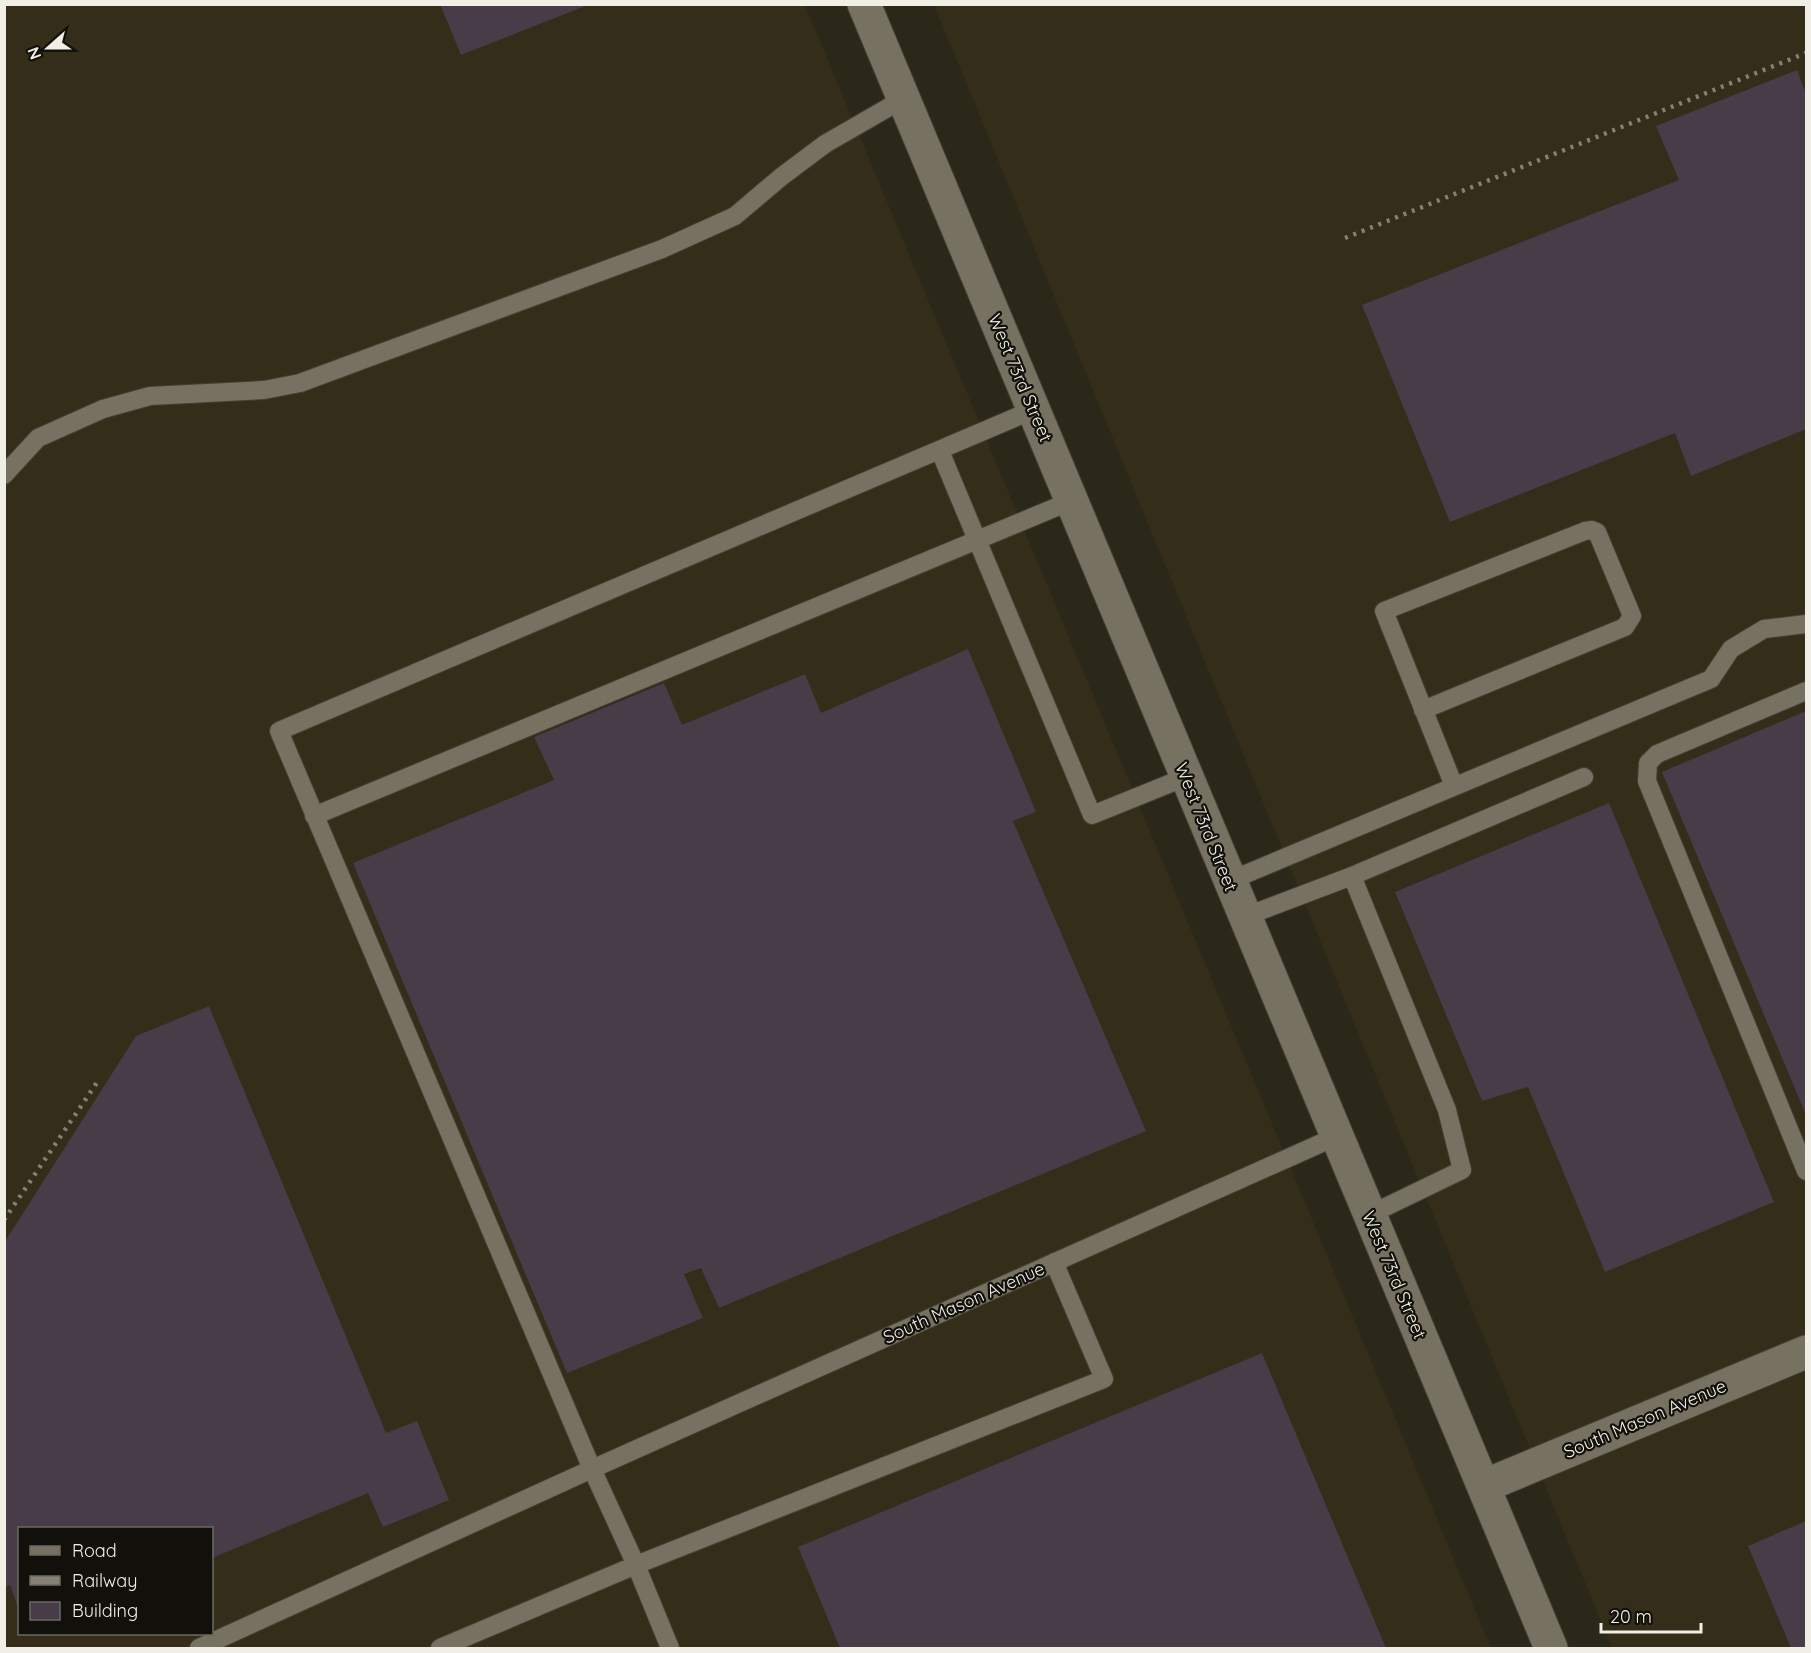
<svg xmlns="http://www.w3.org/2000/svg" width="1811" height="1653" viewBox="0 0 1811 1653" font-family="Quicksand,sans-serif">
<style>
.built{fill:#342d19;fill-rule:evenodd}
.building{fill:#473c48}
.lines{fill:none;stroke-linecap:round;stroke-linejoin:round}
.lane-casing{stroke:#444136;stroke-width:20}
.street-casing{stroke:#444136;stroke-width:35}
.secondary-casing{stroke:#444136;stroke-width:35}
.lane{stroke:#767161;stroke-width:18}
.street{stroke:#767161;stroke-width:33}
.secondary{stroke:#767161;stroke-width:33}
.rail{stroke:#858176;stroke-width:4.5;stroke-dasharray:3 6;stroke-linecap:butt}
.labels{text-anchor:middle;stroke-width:4.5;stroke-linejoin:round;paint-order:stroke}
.street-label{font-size:18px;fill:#f0eee5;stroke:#12100a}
</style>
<rect width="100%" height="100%" fill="#2b2719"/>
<path class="built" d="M5,5H805L1491,1648H5ZM20,1528H212V1634H20Z
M934,5H1806V1648H1612Z"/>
<path class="building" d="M440,4H588V5L461,55Z
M1797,70L1806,94V429L1691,476L1675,433L1450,522L1362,305L1679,180L1656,126Z
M968,649L1036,812L1013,821L1146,1131L719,1308L701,1268L684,1274L703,1318L567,1373L353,863L554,780L534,737L664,683L682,725L805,674L821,713Z
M1806,711V1115L1662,772Z
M1609,803L1774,1202L1605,1272L1528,1087L1482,1101L1395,892Z
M209,1006L386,1433L417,1421L449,1500L383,1527L368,1493L212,1558V1528H20L19,1610L10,1585L4,1588V1243L136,1036Z
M1262,1353L1386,1648H840L798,1547Z
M1806,1521V1648H1791L1748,1546Z"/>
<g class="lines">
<defs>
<path id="lane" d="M940,451L1092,815L1186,777
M4,475L38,438L103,409L150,396L264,390L300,383L662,249L735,216L781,177L825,144L903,99
M1806,691L1657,754L1648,763L1647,781L1806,1171
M1423,710L1625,627L1632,616L1597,532L1592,530L1585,531L1384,611L1454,786
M314,816L1071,501
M1352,876L1447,1110L1462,1170L1369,1215
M1229,881L1711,679L1731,649L1764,629L1806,624
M1244,917L1352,876L1584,777
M199,1648L592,1469L1335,1137
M440,1648L636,1565L592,1469L279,731L1033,410
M670,1648L636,1565L1104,1379L1054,1262"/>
<path id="street" d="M1484,1486L1806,1352"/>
<path id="secondary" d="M864,4L1551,1648"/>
</defs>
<use href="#lane" class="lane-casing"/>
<use href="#street" class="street-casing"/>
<use href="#secondary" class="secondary-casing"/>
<use href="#lane" class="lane"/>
<use href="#street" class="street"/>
<use href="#secondary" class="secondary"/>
<path class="rail" d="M1345,238L1806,53
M4,1220L98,1081"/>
</g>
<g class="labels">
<g class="street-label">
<text transform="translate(1020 378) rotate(67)" y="6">West 73rd Street</text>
<text transform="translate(1206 827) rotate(68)" y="6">West 73rd Street</text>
<text transform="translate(1394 1275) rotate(67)" y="6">West 73rd Street</text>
<text transform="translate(964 1303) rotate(-24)" y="6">South Mason Avenue</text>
<text transform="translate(1645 1419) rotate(-23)" y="6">South Mason Avenue</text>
</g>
</g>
<rect width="1811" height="1653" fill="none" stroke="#f0eee5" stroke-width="12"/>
<rect x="18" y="1527" width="195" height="108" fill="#12100a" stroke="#6b6962" stroke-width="1.5"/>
<rect x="30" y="1546" width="30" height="9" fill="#767161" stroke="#6b6962" stroke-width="1.5"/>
<text x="72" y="1557" font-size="18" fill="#f0eee5">Road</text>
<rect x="30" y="1576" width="30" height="9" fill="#858176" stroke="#6b6962" stroke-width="1.5"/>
<text x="72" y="1587" font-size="18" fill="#f0eee5">Railway</text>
<rect x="30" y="1602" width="30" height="18" fill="#473c48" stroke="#6b6962" stroke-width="1.5"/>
<text x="72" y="1617" font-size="18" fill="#f0eee5">Building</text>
<g transform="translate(48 48) rotate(249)" stroke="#12100a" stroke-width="4.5" paint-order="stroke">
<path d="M0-4.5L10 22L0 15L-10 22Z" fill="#f0eee5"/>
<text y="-9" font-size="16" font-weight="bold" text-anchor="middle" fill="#f0eee5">N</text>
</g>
<path d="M1601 1623v9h100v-9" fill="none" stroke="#f0eee5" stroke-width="3"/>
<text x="1610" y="1623" font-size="18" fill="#f0eee5" stroke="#12100a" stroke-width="4.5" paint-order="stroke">20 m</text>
</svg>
